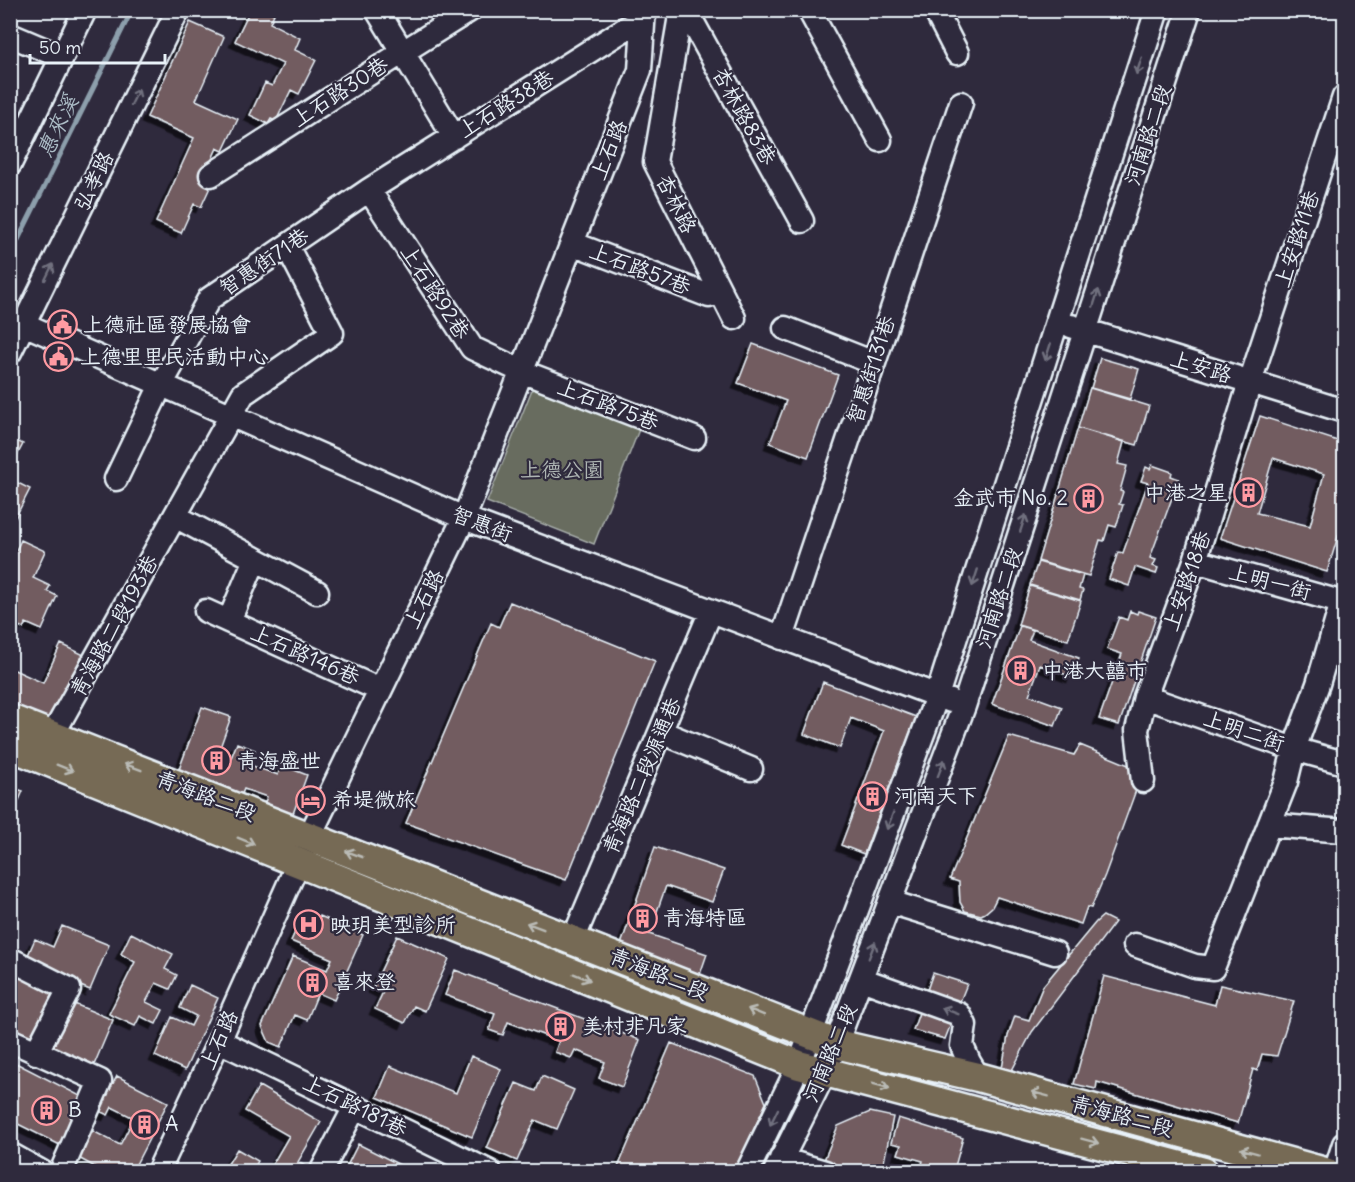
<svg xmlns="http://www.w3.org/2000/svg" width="1355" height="1182" viewBox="0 0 1355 1182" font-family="Delius,'LXGW WenKai TC',sans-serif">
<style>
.green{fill:#676c5e;stroke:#a8aeab;stroke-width:1.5}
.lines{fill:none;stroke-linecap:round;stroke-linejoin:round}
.stream{stroke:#8d9fac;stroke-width:5}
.building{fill:#725c60;stroke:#e8f1f8;stroke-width:1.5;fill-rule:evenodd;filter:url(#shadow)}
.minor-casing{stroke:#e8f1f8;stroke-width:27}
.major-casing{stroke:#e8f1f8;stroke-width:33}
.minor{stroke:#2f2a3d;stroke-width:22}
.major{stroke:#766a54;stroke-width:28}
.oneway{stroke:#70707e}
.oneway2{stroke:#babbb6}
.labels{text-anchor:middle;stroke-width:4.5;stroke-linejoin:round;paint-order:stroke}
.street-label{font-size:21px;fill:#e8f1f8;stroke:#2f2a3d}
.poi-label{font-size:21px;fill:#e8f1f8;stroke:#2f2a3d;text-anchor:start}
.park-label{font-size:21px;fill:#aeb5b3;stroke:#2f2a3d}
.water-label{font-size:22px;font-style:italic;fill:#abbbc5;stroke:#2f2a3d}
</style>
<defs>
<filter id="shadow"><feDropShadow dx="-5.5" dy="5.5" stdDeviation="0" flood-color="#0009"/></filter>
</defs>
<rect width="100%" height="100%" fill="#2f2a3d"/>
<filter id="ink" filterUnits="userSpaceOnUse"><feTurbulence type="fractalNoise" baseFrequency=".0167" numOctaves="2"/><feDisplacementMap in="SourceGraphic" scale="12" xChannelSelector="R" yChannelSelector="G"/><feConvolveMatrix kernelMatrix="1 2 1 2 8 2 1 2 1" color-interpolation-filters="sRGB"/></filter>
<g filter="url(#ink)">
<path class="green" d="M533,387L640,427L594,544L487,502Z"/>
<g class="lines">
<path class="stream" d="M10,256L132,10"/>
</g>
<path class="building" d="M250,10H266L274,14L270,23L300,38L295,50L316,60L299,94L291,90L276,121L271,119L268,124L250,115L265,83L272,86L283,64L235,41Z
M190,22L224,37L196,100L238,119L223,151L217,148L203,179L212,183L201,207L194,204L181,233L156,222L194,138L147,117Z
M753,344L838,375L808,457L770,443L786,401L738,383Z
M1100,358L1139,369L1130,399L1091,388Z
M1090,388L1149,406L1137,445L1078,428Z
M1260,416L1344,443V517L1327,572L1220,538ZM1273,458L1324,474L1310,526L1257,513Z
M1078,428L1124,442L1118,464L1127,466L1120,491L1123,492L1119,504L1123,505L1116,527L1109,525L1104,541L1100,540L1089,576L1038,561Z
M10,438L23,444L11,467L13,468L10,472Z
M1152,465L1172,472L1171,476L1179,479L1150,558L1156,560L1153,566L1158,568L1156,574L1135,567L1129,586L1109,579L1118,552L1123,553L1148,483L1141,481L1146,467L1150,469Z
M10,479L30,489L10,528Z
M21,540L45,551L33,578L50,586L47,591L57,596L42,630L26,623L23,628L10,622V563Z
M1038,562L1083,575L1079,589L1083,590L1080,600L1030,585Z
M1030,586L1081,601L1068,640L1018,625Z
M510,602L655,661L566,880L406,823L491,623L499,627Z
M1130,611L1137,614L1138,611L1156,617L1119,725L1099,719L1122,654L1107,649L1119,617L1127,620Z
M1020,626L1033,630L1029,640L1079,658L1072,677L1040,665L1029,695L1062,707L1055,726L992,704Z
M61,644L84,655L50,721L10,704V668L43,683Z
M823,682L916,717L864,854L841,845L884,731L851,718L840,748L804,734Z
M202,707L231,717L218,753L231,758L237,743L255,750L250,765L278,775L281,765L307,775L290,822L261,812L267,797L244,789L240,798L177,775Z
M1009,736L1074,755L1080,745L1143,771L1105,875L1091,908L1087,907L1081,924L997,897L992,907L985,913L981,915L965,911L960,902L959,882L950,879Z
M10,787L23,791L10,821Z
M655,847L724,870L712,902L666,886L649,934L707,954L697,983L617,956Z
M302,916L317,922L320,916L363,935L334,1000L318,993L307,1020L295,1015L281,1047L269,1042L262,1026L293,956L327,970L332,959L291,941Z
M1103,916L1115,922L1032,1032L1010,1074H1001L1008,1036L1015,1016L1029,1020L1043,986L1096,922Z
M62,926L109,945L90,990L25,962L35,939L53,947Z
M131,933L173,954L165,969L177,975L170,989L156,983L146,1002L163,1010L156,1024L140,1016L135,1026L109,1014L135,962L121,954Z
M397,936L449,959L425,1011L414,1006L405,1023L375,1009L383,992L373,987Z
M455,970L640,1040L622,1087L599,1078L605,1062L575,1050L571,1058L555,1052L559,1041L508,1022L503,1035L489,1030L495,1014L445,995Z
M933,973L967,984L945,1039L913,1030Z
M20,975L54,989L33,1039L10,1030V996Z
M1104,976L1215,1005L1220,985L1294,1001L1277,1056L1262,1054L1257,1071L1253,1069L1238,1123L1097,1082L1096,1089L1074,1084Z
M190,985L218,998L185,1070L155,1056L172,1017L191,1026L196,1016L180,1008Z
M72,1003L113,1020L94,1065L53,1048Z
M671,1043L755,1076L766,1103L734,1172H616Z
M471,1056L501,1069L472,1137L377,1097L390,1066L456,1093Z
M10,1060L88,1100L64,1147L10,1120Z
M117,1076L168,1102L132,1172H104L75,1156L89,1129L120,1145L134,1118L112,1107L108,1115L99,1111Z
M542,1076L574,1090L557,1129L535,1120L517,1161L487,1148L516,1083L536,1091Z
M259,1086L321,1122L298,1162L314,1171L268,1172L289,1136L245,1111Z
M870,1112L893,1117L882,1172H847L822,1165L838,1126Z
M898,1118L963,1138L954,1170L945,1167L944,1172H929L921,1169L923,1161L898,1154L901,1145L891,1143Z
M358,1144L414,1172H344Z
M237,1149L258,1161L252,1172H223Z"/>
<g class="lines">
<defs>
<path id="minor" d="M377,10L454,137
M681,10L655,162L734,318
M686,10L802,221
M809,10L880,140
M935,10L957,53
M10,35L62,57
M10,164L85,10
M211,175L403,52L470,10
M369,190L472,348L521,371L694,438
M572,243L709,296
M10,318L464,518L951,701
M1071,326L1344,411
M785,328L874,363
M10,352L178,10
M116,479L161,385L209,299L369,190L644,17
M175,516L317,592
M1195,561L1344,603
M206,611L380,690
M229,621L255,559
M782,638L961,103
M1145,697L1294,749L1344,763
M661,732L751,769
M52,736L243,394L332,333L287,246
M1143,781L1137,730L1145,697L1195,561L1250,382L1344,97
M1269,825L1344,831
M890,902L1055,953
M573,940L711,611
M1135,945L1195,966L1213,968L1286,782L1294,749L1318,684L1342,602
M10,959L69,989L36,1053
M861,979L959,1014L965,1025L962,1046L969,1062L978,1077
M10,1040L100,1081L61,1172
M219,1041L490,1172
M10,1154L42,1172
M781,1159L825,1172
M158,1172L219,1041L316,823L464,518L640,70L644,10
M321,1172L355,1107
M747,1172L799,1065L937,696L1157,10
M775,1172L825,1072L836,1044L964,706L1189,10
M1335,1172L1344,1144"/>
<path id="major" d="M10,719L836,1044L978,1077L1325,1172
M10,746L799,1065L1204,1172"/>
</defs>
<use href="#minor" class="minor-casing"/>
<use href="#major" class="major-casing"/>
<use href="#minor" class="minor"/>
<use href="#major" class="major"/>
</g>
<defs><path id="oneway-shaft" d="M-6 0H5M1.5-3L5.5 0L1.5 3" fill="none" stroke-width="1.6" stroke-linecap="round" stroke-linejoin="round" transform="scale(1.5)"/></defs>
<g class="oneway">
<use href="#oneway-shaft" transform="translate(1139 66) rotate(108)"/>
<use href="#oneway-shaft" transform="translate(135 97) rotate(-64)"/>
<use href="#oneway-shaft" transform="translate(49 272) rotate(-64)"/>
<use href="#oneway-shaft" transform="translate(1096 298) rotate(-72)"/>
<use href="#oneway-shaft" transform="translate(1048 352) rotate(108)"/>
<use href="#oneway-shaft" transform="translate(1023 523) rotate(-72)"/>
<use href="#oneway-shaft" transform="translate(975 578) rotate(108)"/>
<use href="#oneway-shaft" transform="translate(941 768) rotate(-69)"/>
<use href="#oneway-shaft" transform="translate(890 821) rotate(111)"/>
<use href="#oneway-shaft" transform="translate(872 950) rotate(-69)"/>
<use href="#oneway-shaft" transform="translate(950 1011) rotate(-159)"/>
<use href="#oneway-shaft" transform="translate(774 1117) rotate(116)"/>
</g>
<g class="oneway2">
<use href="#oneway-shaft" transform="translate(133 767) rotate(-159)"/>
<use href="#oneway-shaft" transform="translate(65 768) rotate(22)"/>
<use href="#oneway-shaft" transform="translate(246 841) rotate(22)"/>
<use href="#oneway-shaft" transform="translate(354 854) rotate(-159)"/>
<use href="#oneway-shaft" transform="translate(535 926) rotate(-159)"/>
<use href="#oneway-shaft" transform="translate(582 977) rotate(22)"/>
<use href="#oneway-shaft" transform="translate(756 1012) rotate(-158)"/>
<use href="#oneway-shaft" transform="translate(881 1086) rotate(15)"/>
<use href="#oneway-shaft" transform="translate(1040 1094) rotate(-165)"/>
<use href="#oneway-shaft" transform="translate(1090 1141) rotate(15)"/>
<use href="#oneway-shaft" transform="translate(1249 1151) rotate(-165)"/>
</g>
</g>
<defs>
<symbol id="civic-ring" viewBox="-11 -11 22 22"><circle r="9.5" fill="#2f2a3d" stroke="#ff9aa2" stroke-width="1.5"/><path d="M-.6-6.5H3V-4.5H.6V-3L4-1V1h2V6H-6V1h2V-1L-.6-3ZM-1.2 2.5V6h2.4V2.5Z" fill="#ff9aa2"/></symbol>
<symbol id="building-ring" viewBox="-11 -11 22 22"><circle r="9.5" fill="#2f2a3d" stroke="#ff9aa2" stroke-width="1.5"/><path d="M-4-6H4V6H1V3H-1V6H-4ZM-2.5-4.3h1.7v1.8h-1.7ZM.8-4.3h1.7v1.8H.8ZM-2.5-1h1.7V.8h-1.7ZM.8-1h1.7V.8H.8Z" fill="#ff9aa2"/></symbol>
<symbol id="hotel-ring" viewBox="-11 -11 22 22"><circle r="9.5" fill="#2f2a3d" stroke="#ff9aa2" stroke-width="1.5"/><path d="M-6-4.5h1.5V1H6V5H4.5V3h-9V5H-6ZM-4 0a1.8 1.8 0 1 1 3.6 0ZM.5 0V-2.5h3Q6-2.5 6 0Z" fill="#ff9aa2"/></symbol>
<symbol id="hospital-ring" viewBox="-11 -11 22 22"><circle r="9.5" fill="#2f2a3d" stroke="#ff9aa2" stroke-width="1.5"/><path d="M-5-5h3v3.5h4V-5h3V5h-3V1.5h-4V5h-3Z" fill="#ff9aa2"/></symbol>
</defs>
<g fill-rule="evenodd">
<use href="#civic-ring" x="46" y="308" width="33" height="33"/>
<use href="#civic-ring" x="42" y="340" width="33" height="33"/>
<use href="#building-ring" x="1232" y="476" width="33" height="33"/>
<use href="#building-ring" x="1072" y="482" width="33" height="33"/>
<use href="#building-ring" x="1004" y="654" width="33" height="33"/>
<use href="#building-ring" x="200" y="744" width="33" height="33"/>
<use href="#building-ring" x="856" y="780" width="33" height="33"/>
<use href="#hotel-ring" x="294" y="784" width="33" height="33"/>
<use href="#building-ring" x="626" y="902" width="33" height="33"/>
<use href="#hospital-ring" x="292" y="908" width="33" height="33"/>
<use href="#building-ring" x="296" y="966" width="33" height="33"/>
<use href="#building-ring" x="544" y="1010" width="33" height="33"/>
<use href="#building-ring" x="30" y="1094" width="33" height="33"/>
<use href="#building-ring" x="128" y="1108" width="33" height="33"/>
</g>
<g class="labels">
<g class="street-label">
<text transform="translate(340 92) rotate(-33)" y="7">上石路30巷</text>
<text transform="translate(506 104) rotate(-32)" y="7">上石路38巷</text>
<text transform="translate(744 116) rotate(61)" y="7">杏林路83巷</text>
<text transform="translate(1148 135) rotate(-72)" y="7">河南路二段</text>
<text transform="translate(609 150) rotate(-68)" y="7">上石路</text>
<text transform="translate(94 181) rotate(-64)" y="7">弘孝路</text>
<text transform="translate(676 204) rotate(63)" y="7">杏林路</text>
<text transform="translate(1297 239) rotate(-72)" y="7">上安路11巷</text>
<text transform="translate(264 262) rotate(-34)" y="7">智惠街71巷</text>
<text transform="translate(640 269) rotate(21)" y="7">上石路57巷</text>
<text transform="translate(435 292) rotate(57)" y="7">上石路92巷</text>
<text transform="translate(1201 367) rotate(17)" y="7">上安路</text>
<text transform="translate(871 370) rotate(-72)" y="7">智惠街131巷</text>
<text transform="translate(608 405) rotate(21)" y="7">上石路75巷</text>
<text transform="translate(482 524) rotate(21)" y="7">智惠街</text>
<text transform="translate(1187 581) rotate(-71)" y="7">上安路18巷</text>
<text transform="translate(1270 582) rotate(15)" y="7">上明一街</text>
<text transform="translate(999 598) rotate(-72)" y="7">河南路二段</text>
<text transform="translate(424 599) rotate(-64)" y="7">上石路</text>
<text transform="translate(114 626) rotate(-61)" y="7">青海路二段193巷</text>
<text transform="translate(305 655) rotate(24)" y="7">上石路146巷</text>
<text transform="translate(1244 731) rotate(19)" y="7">上明二街</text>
<text transform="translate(642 776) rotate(-67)" y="7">青海路二段源通巷</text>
<text transform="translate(206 796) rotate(21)" y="7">青海路二段</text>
<text transform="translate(659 974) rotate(22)" y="7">青海路二段</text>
<text transform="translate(219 1040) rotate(-66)" y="7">上石路</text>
<text transform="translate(830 1053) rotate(-67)" y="7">河南路二段</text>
<text transform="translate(355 1106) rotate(26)" y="7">上石路181巷</text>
<text transform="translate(1122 1116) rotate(15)" y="7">青海路二段</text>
</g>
<g class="poi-label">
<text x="83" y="332">上德社區發展協會</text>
<text x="80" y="364">上德里里民活動中心</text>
<text x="1228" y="500" text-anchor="end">中港之星</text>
<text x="1068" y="505" text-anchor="end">金武市 No. 2</text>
<text x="1042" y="678">中港大囍市</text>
<text x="237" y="768">青海盛世</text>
<text x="894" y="803">河南天下</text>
<text x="332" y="807">希堤微旅</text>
<text x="663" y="925">青海特區</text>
<text x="330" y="932">映玥美型診所</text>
<text x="333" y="989">喜來登</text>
<text x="582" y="1033">美村非凡家</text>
<text x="68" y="1117">B</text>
<text x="165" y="1131">A</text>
</g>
<g class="park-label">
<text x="562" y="477">上德公園</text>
</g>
<g class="water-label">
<text transform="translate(57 126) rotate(-64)" y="8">惠來溪</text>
</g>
</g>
<rect width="1355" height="1182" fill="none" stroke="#2f2a3d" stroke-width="36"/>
<rect x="18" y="18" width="1319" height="1146" fill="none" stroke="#e8f1f8" stroke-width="2" filter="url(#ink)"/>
<path d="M30 54v9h135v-9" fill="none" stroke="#e8f1f8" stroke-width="3"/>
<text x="39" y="54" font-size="18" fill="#e8f1f8" stroke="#2f2a3d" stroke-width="4.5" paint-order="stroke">50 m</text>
</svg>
